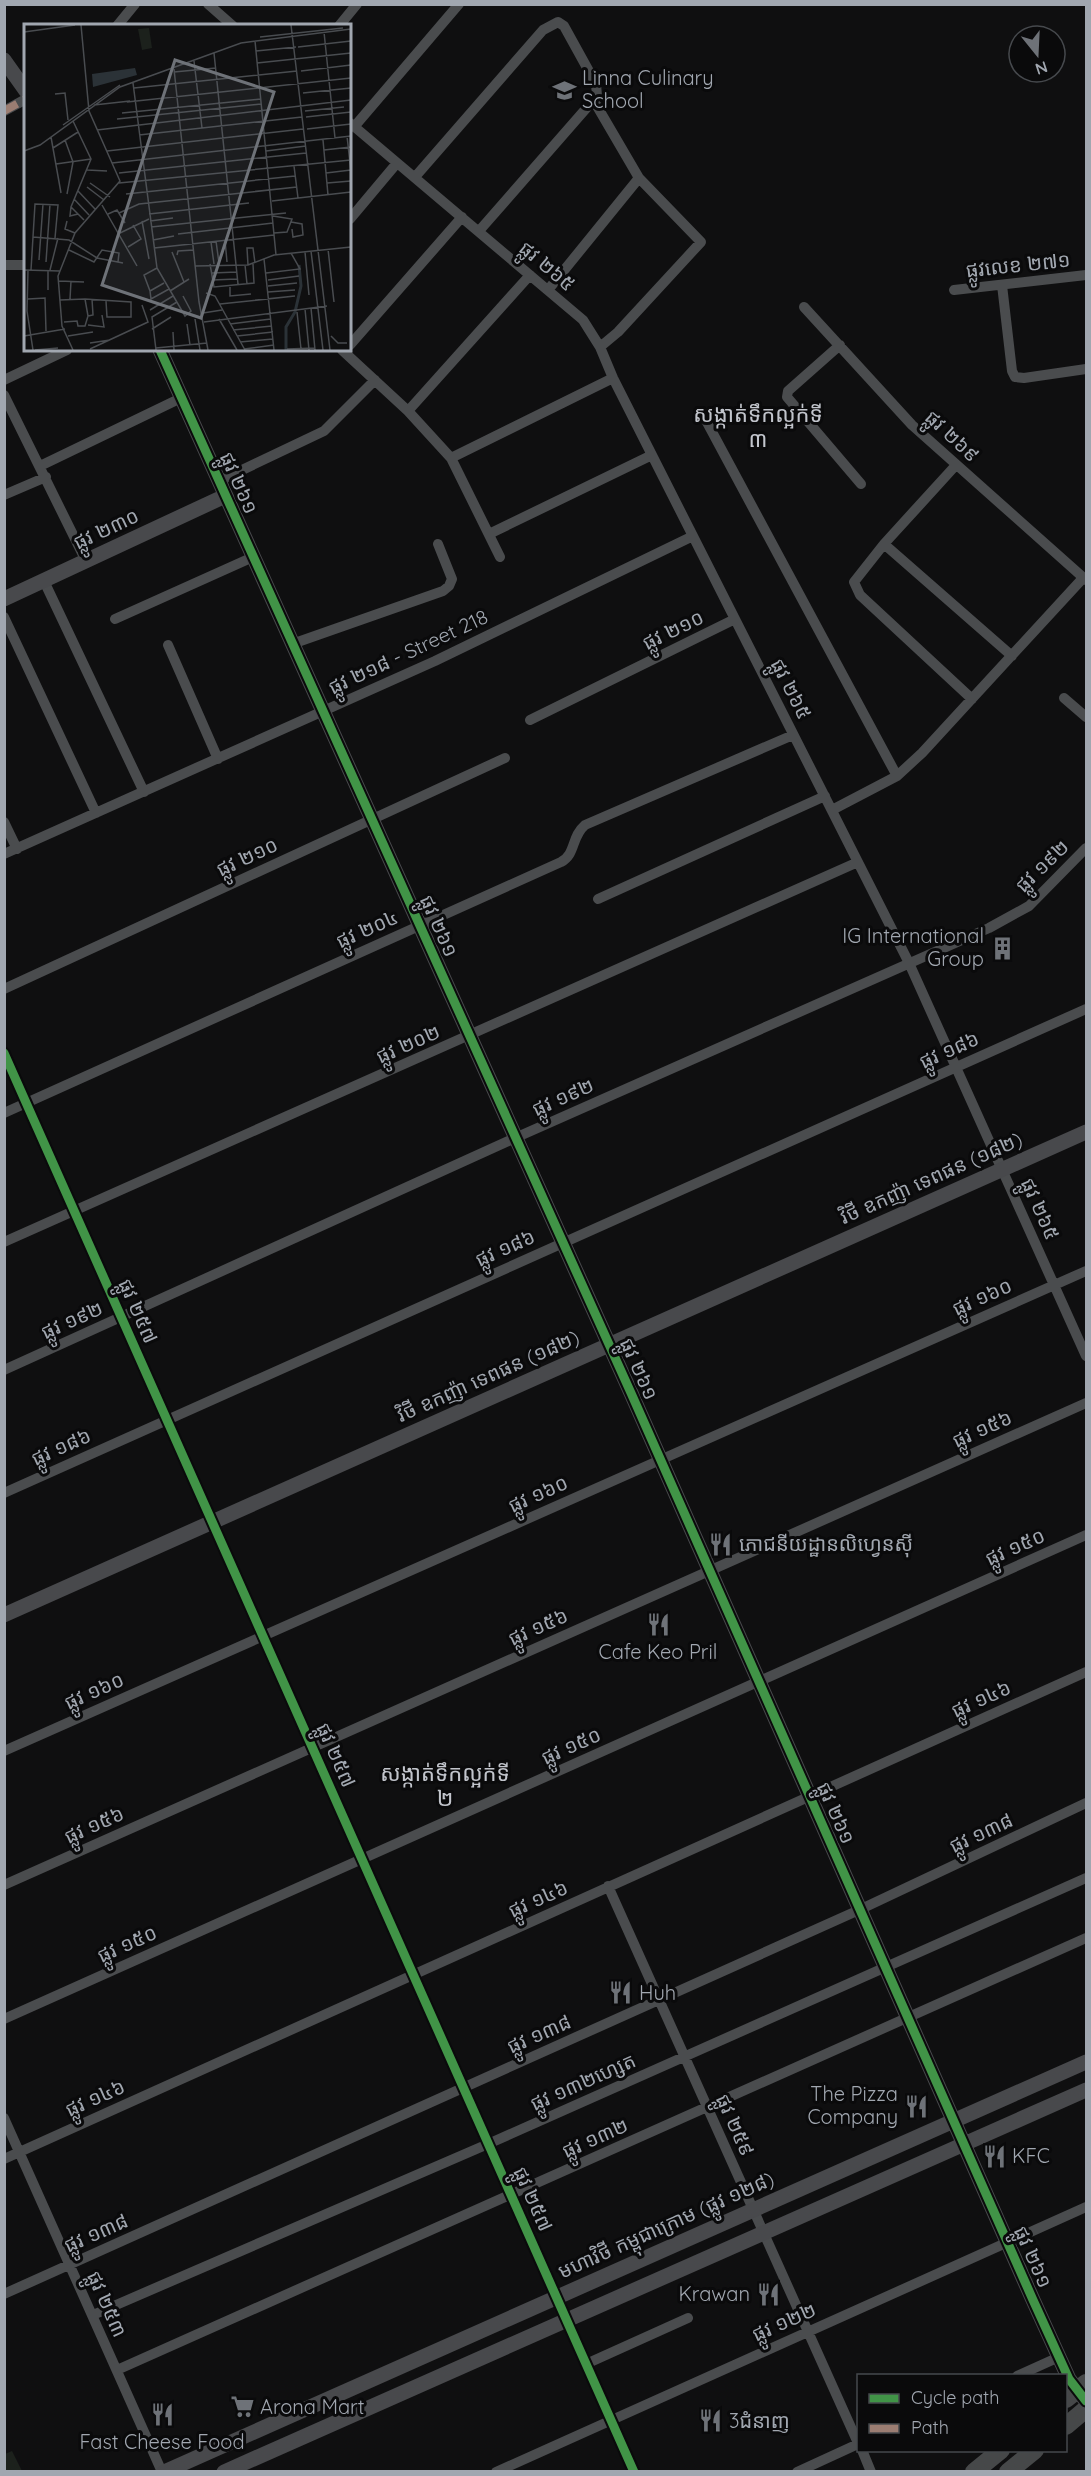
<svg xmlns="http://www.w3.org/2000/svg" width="1091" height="2476" viewBox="0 0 1091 2476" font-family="Quicksand,'Noto Sans Khmer',sans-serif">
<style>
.green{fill:#1c211c}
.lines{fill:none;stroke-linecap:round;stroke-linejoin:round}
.street{stroke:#4a4c4e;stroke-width:10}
.secondary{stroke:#48494c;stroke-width:15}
.highway{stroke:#464849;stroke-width:18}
.quiet{stroke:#9b7d72;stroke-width:8;stroke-dasharray:15 8;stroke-linecap:butt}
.cycleway-casing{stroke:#0a0a0b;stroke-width:13}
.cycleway{stroke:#419447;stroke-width:9}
.labels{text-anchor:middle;stroke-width:6;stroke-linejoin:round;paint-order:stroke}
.poi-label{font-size:20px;fill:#a1a7b0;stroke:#0a0a0b;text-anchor:start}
.street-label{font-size:20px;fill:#a1a7b0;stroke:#0a0a0b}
.quarter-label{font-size:22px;fill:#c2c5cc;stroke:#0a0a0b}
.inset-river{fill:none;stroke:#2b3237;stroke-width:3}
.inset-road{fill:none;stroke:#494c50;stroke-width:1.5}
.view{fill:#6e7278;fill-opacity:0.15;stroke:#6e7278;stroke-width:3}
.inset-edge{fill:none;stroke:#a1a7b0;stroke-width:3}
</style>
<rect width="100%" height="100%" fill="#0f0f10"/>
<path class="green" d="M12,2451L22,2471H5V2454Z"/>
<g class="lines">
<path class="street" d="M208,4L233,26
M117,26L135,4
M339,26L357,4
M594,101L639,178L701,242L618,332L600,347
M4,111L26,99
M350,123L583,320L600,347L613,378L909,963L1086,1356
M354,127L459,4
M415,177L543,30L558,22L564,26L596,84L597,96L479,231
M350,219L397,163
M4,265H26
M1002,285L1012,371L1015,377L1024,378L1086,369
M548,290L639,178
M954,290L1086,275
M804,307L912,425L1086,580
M350,345L462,217
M840,345L788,391L787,397L861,484
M342,350L408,411L451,458L500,557
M4,380L67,350
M4,395L86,561
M408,411L530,275
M703,415L897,776
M451,458L613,378
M956,465L884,544L854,582L860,595L972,699
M40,466L181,398
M219,481L324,431L375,380
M4,495L46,477
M489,534L652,455
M884,544L1012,656
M44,581L144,792
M4,617L96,813
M115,619L253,557
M292,644L443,591L449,586L452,579L438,544
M168,645L218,759
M1064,698L1086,717
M530,720L735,619
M832,810L897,776L922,753L1084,577
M4,822L17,849
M4,854L435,661L693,536
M598,899L825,796
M4,989L505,758
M4,1053L634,2472
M4,1113L561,862C576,854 571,837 585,825L793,735
M4,1242L858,862
M4,1370L515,1138L989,928L1029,906L1086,848
M4,1493L1086,1009
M4,1751L1086,1271
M4,1885L1086,1403
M608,1886L858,2443
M4,2019L1086,1535
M4,2118L162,2472
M4,2159L1086,1672
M4,2294L859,1910L1086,1803
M93,2315L488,2144L1086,1878
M586,2364L688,2318
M117,2370L1086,1938
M1017,2376L1059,2357
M862,2450L871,2472
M496,2472L1086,2207
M797,2472L858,2444"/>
<path class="secondary" d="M4,60L26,91
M160,350L631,1393L1033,2300L1069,2379L1086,2401
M4,599L225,496
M4,1615L1086,1132
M164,2472L1086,2062
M224,2472L1086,2090"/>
<path class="highway" d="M1066,2399L1086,2383
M1066,2426L1086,2409
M974,2472L1001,2450
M1008,2472L1035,2450"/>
<path class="quiet" d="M4,111L26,99"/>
<defs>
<path id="cycleway" d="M160,350L631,1393L1033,2300L1069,2379L1086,2401
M4,1053L634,2472"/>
</defs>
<use href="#cycleway" class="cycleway-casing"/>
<use href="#cycleway" class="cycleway"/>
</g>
<defs>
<symbol id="school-bare" viewBox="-9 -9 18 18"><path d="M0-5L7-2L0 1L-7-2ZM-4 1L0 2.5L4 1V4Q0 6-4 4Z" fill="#6e7278" stroke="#0a0a0b" stroke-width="2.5" paint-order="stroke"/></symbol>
<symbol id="building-bare" viewBox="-9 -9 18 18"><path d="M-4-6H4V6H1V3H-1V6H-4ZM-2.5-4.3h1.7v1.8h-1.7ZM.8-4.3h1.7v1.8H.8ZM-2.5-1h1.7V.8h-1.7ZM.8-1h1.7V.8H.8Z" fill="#6e7278" stroke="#0a0a0b" stroke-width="2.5" paint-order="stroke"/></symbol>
<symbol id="restaurant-bare" viewBox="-9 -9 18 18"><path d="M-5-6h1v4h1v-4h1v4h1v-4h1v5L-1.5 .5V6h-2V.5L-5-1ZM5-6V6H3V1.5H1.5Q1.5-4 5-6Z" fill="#6e7278" stroke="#0a0a0b" stroke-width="2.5" paint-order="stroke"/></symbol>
<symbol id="supermarket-bare" viewBox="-9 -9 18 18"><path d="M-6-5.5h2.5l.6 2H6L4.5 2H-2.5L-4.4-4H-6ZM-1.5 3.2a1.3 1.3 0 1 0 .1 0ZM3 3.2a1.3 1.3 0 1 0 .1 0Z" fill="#6e7278" stroke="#0a0a0b" stroke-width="2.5" paint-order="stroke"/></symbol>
</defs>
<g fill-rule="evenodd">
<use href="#school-bare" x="548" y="74" width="33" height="33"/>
<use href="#building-bare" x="986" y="932" width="33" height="33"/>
<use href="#restaurant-bare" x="704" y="1528" width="33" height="33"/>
<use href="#restaurant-bare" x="642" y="1608" width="33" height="33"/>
<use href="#restaurant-bare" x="604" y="1976" width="33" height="33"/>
<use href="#restaurant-bare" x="900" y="2090" width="33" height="33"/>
<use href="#restaurant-bare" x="978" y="2140" width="33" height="33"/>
<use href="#restaurant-bare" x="752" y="2278" width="33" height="33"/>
<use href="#supermarket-bare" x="226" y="2390" width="33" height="33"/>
<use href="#restaurant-bare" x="146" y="2398" width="33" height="33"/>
<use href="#restaurant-bare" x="694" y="2404" width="33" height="33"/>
</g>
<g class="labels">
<g class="poi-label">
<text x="582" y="85">Linna Culinary<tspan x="582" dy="23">School</tspan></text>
<text x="984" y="943" text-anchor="end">IG International<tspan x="984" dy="23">Group</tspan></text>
<text x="739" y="1551">ភោជនីយដ្ឋានលិហ្វេនសុី</text>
<text x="658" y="1659" text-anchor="middle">Cafe Keo Pril</text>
<text x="639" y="2000">Huh</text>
<text x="898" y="2101" text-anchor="end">The Pizza<tspan x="898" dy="23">Company</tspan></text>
<text x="1012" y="2163">KFC</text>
<text x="750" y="2301" text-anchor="end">Krawan</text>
<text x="260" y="2414">Arona Mart</text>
<text x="729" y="2428">3ជំនាញ</text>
<text x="162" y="2449" text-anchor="middle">Fast Cheese Food</text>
</g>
<g class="street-label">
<text transform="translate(1018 265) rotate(-6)" y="7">ផ្លូវលេខ ២៧១</text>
<text transform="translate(547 266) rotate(40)" y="7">ផ្លូវ ២៦៥</text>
<text transform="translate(952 436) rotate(43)" y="7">ផ្លូវ ២៦៩</text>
<text transform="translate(239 483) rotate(66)" y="7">ផ្លូវ ២៦១</text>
<text transform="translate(106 529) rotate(-25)" y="7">ផ្លូវ ២៣០</text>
<text transform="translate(673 630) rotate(-26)" y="7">ផ្លូវ ២១០</text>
<text transform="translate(408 652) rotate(-25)" y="7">ផ្លូវ ២១៨ - Street 218</text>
<text transform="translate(791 689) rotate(63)" y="7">ផ្លូវ ២៦៥</text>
<text transform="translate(247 857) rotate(-25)" y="7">ផ្លូវ ២១០</text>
<text transform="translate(1042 866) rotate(-44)" y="7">ផ្លូវ ១៩២</text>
<text transform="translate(439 926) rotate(66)" y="7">ផ្លូវ ២៦១</text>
<text transform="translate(367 929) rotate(-24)" y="7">ផ្លូវ ២០៤</text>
<text transform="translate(408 1044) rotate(-24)" y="7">ផ្លូវ ២០២</text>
<text transform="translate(949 1050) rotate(-24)" y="7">ផ្លូវ ១៨៦</text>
<text transform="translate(563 1097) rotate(-24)" y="7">ផ្លូវ ១៩២</text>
<text transform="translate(931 1178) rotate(-24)" y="7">វិថី ឧកញ៉ា ទេពផន (១៨២)</text>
<text transform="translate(1040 1209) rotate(66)" y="7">ផ្លូវ ២៦៥</text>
<text transform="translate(505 1248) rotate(-24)" y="7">ផ្លូវ ១៨៦</text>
<text transform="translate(982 1297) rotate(-24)" y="7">ផ្លូវ ១៦០</text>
<text transform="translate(138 1311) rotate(66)" y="7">ផ្លូវ ២៥៧</text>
<text transform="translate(72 1320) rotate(-24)" y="7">ផ្លូវ ១៩២</text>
<text transform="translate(639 1369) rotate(66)" y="7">ផ្លូវ ២៦១</text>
<text transform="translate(488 1376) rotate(-24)" y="7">វិថី ឧកញ៉ា ទេពផន (១៨២)</text>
<text transform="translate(982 1429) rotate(-24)" y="7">ផ្លូវ ១៥៦</text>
<text transform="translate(61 1447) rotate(-24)" y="7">ផ្លូវ ១៨៦</text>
<text transform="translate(538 1494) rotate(-24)" y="7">ផ្លូវ ១៦០</text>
<text transform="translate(1015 1547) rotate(-24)" y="7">ផ្លូវ ១៥០</text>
<text transform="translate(538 1627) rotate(-24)" y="7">ផ្លូវ ១៥៦</text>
<text transform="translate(94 1691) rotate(-24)" y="7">ផ្លូវ ១៦០</text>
<text transform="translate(981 1699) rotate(-24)" y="7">ផ្លូវ ១៤៦</text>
<text transform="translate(571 1746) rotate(-24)" y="7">ផ្លូវ ១៥០</text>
<text transform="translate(336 1755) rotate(66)" y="7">ផ្លូវ ២៥៧</text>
<text transform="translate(836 1813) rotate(66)" y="7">ផ្លូវ ២៦១</text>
<text transform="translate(94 1825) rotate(-24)" y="7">ផ្លូវ ១៥៦</text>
<text transform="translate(981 1833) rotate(-25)" y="7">ផ្លូវ ១៣៨</text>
<text transform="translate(538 1899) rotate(-24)" y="7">ផ្លូវ ១៤៦</text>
<text transform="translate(127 1944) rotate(-24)" y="7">ផ្លូវ ១៥០</text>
<text transform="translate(539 2034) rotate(-24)" y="7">ផ្លូវ ១៣៨</text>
<text transform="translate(583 2082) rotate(-24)" y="7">ផ្លូវ ១៣២ហ្សេត</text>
<text transform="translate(95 2098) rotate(-24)" y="7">ផ្លូវ ១៤៦</text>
<text transform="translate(735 2125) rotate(66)" y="7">ផ្លូវ ២៥៩</text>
<text transform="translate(595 2138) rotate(-24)" y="7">ផ្លូវ ១៣២</text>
<text transform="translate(533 2199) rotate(66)" y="7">ផ្លូវ ២៥៧</text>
<text transform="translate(666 2225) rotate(-24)" y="7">មហាវិថី កម្ពុជាក្រោម (ផ្លូវ ១២៨)</text>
<text transform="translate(96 2233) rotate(-24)" y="7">ផ្លូវ ១៣៨</text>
<text transform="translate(1033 2257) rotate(66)" y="7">ផ្លូវ ២៦១</text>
<text transform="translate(107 2304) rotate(66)" y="7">ផ្លូវ ២៥៣</text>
<text transform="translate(784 2322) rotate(-24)" y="7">ផ្លូវ ១២២</text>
</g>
<g class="quarter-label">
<text x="758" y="422">សង្កាត់ទឹកល្អក់ទី<tspan x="758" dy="25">៣</tspan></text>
<text x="445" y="1781">សង្កាត់ទឹកល្អក់ទី<tspan x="445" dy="25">២</tspan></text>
</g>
</g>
<g transform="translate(24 24)">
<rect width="327" height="327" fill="#0f0f10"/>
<path d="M125,4L128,24L118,26L114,5Z" fill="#1c211c"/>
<path d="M111,44L113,51L69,63L68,50Z" fill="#2b3237"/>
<path class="inset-river" d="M262,326V303L271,288L277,262L275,241"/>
<path class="inset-road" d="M267,1L306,326M0,8L51,1M300,8L311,114M236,13L319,4M231,17L252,231M274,23L327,17M232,27L272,23M190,29L214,260M170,37L178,104M233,39L327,29M150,45L175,278L184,326M277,47L327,41M150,48L192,44M109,59L133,244L161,292L167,287L159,272M110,64L273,47M279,69L327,64M31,70L41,69L44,96M103,78L327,54M70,81L106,77M281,87L320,83M98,89L237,75M282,93L327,88M93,95L237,80M49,97L67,135L47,183L46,192L54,190M39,101L96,61M283,105L327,100M73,106L327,76M115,111L278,93M323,112L327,148M27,113L37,169M41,116L49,138L43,170M299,116L304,171M29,124L54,108M300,126L327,123M0,127L16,121L96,63L217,19L327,5M83,127L279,105M242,127L282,122M88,139L327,112M32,140L67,135M270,142L274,174M63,146L83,147M95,149L282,129M302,149L327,146M66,159L86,173M95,159L327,136M303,159L327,157M63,163L80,176M54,167L71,185M102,170L271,152M50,175L65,191M248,177L327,168M78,181L113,242M47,183L60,196M95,189L115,180L273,163M84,190L93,186L101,199M125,190L225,179M249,192L268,195L263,208L250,209M43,197L41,205L51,209M118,197L125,235M126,197L149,194M267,198L278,200L279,211L269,213L268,205M127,203L262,189M96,209L125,195M154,210L249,199M9,213L45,216L73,234L99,239M129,216L150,212M201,216L203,238M192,217L195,239M187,218L190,240M104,223L117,215L109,201M130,224L250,211M304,225L310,278M45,226L70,238L78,226L95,229L94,238M287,227L299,326M148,228L160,258M281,228L285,271M153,231L154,227L170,226M240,235L250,326M15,236L19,180M22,238L26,180M186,240L190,263L230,259L229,240M221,241L223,260M224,241L223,224H229L231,239M171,242L224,241L250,231L327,223M0,246L36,247M4,246L3,287L9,326M7,246L11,180L34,181L31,214M24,246V266M26,246L34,214M188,249L213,248M242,249L276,245L267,229M188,256L213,255M244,256L275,252M35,257L60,258M140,259L126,267L127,275L145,265M244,262L273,259M206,263V272L227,270M126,267L120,251L133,244M146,267L165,255M244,268L271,266M182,269L191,272L221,326M4,275L21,274L22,307M46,275L47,257M61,275L64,292L69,291L68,275M36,276L61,275L107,278V293H83L82,277M196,280L271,272M287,284L291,326M281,285L285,326M126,286L149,272M273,288L277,325M179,289L198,286M171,295L176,326M195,295L213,326M40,298L53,297L54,302H61L64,292M180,298L303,282M163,300L166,321M206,300L247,295M64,301L80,303L78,291M128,305L147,293M209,306L248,302M149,308L150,326M0,312L41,305M44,312L69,308M213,312L249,308M307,312L314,319H323M216,318L249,315M66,319L86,316M132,324L183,319M66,325L124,298L118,281M220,325L250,321M263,325L291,324M11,326L34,324M49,326L38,302L34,252L51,209L96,157L65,87L57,1M132,326L128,293L153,278"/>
<path class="view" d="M151,36L250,68L177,294L78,261Z"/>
<rect width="327" height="327" class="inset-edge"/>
</g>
<rect width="1091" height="2476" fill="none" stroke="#a1a7b0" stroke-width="12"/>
<rect x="857" y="2374" width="210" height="78" fill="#0a0a0b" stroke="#46494d" stroke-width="1.5"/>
<rect x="869" y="2394" width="30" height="9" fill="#419447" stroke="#46494d" stroke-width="1.5"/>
<text x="911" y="2404" font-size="18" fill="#a1a7b0">Cycle path</text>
<rect x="869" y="2424" width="30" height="9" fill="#9b7d72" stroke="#46494d" stroke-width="1.5"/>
<text x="911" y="2434" font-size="18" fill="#a1a7b0">Path</text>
<g transform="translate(1037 54) rotate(162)"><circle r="28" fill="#0a0a0b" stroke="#46494d" stroke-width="1.5"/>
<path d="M0-4.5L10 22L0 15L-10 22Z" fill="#6e7278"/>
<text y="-9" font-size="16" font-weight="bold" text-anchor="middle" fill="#a1a7b0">N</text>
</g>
</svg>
